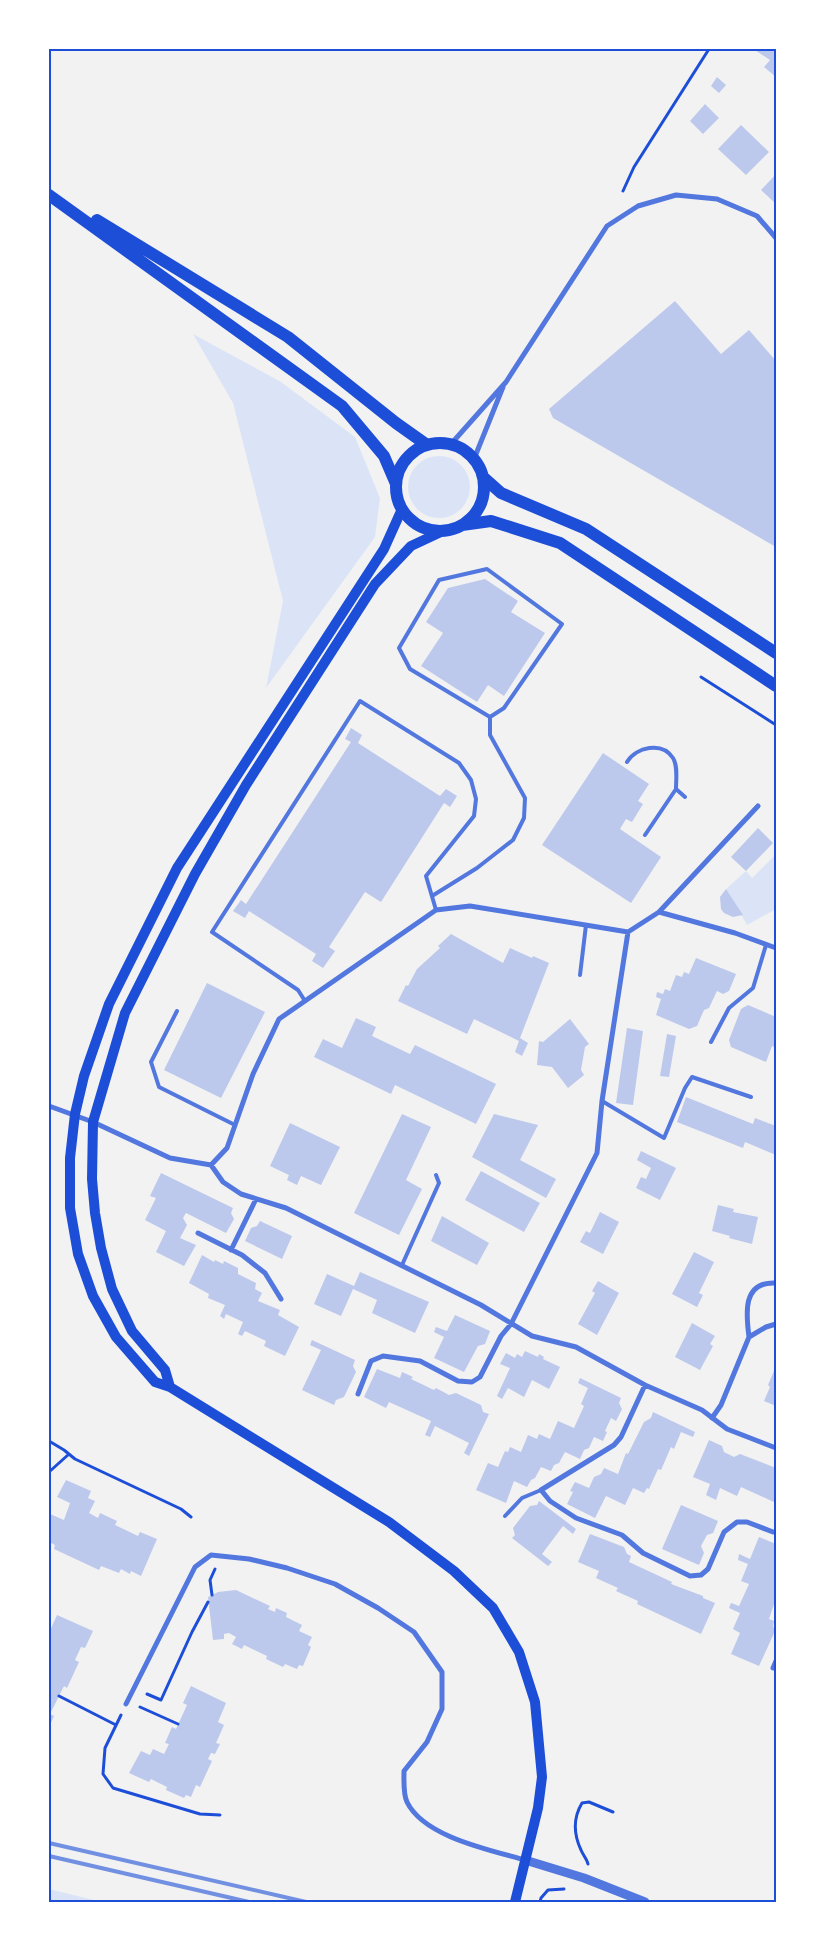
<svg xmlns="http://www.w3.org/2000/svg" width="825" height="1951" viewBox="0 0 825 1951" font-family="'Nunito Sans',sans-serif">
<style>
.green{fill:#dbe4f7}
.building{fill:#bdc9ec}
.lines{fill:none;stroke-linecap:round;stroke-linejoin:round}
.path{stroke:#1d4ed8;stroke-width:3}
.service{stroke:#5277de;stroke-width:4}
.minor{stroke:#5277de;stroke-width:5}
.tertiary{stroke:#5277de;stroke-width:9}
.secondary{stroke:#1d4ed8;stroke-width:10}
.primary{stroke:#1d4ed8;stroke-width:12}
.rail{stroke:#7290e2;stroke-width:4}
.neatline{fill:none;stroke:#1d4ed8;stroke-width:2}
</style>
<rect width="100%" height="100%" fill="#f2f2f2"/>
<path class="green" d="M193,334L281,382L355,437L380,498L375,537L266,688L283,601L233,403Z
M408 487a31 31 0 1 1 62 0a31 31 0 1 1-62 0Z
M776,854V909L747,925L726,889L746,871L752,878Z
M49,1889L102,1902H49Z"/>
<path class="building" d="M753,49H776V77L764,67L770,60Z
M717,77L726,85L719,93L711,86Z
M705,104L719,118L703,134L690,121Z
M741,125L769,152L746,175L718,149Z
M776,174V202L775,203L761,190Z
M675,301L721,354L749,330L776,361V547L553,418L549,409Z
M485,579L518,601L511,612L545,633L504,696L488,685L477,702L421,666L443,633L426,622L448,588Z
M351,728L362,735L358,743L440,796L446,789L457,796L450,807L444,803L381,902L365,892L329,947L335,951L323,968L312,961L316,954L249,911L245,918L233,911L241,900L246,904L351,742L345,739Z
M603,753L649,784L638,801L643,804L632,822L626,819L620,829L661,857L631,903L542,845Z
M758,828L773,843L746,871L731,857Z
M726,889L743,915L733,917L724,913L721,909L720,897Z
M451,934L503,963L510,948L532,958L533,956L549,963L520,1038L528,1043L522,1056L515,1052L519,1041L474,1019L467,1034L398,1001L406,985L408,986L417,969L440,948L438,946Z
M696,958L736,974L729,991L723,994L717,991L709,1008L704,1010L697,1026L689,1029L656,1015L661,999L656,997L657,992L663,994L665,989L670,991L676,975L682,977L684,972L689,974Z
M207,983L265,1012L221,1098L164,1070Z
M748,1005L776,1017V1048L772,1046L766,1062L731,1047L729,1040L741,1009Z
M356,1018L376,1027L372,1036L410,1054L415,1045L496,1084L476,1124L395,1085L391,1094L314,1057L323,1039L342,1048Z
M570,1019L589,1044L585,1047L581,1070L584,1075L568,1088L552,1067L537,1065L539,1041L543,1042Z
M627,1028L643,1031L633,1105L616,1103Z
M667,1034L676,1036L669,1077L660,1076Z
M686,1097L753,1124L755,1118L776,1126V1155L745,1142L743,1148L677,1122Z
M402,1114L431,1127L406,1180L422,1189L399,1235L354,1213Z
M494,1114L538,1125L520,1160L556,1179L546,1198L472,1157Z
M290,1123L340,1147L321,1185L301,1176L297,1185L287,1180L289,1175L270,1166Z
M641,1151L676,1168L660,1200L636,1188L641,1177L646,1179L651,1168L637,1160Z
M481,1171L540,1203L524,1232L465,1200Z
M161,1173L233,1208L231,1213L234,1219L226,1233L186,1213L183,1218L187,1225L180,1238L196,1245L184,1266L156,1252L166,1231L145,1220L156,1198L150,1196Z
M718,1205L734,1209L733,1212L758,1217L752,1244L729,1238L730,1236L712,1231Z
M600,1212L619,1222L603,1254L580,1242L586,1231L590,1233Z
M442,1216L489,1243L477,1265L431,1241Z
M260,1221L292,1236L282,1259L245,1241L251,1228L257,1226Z
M694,1252L714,1262L699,1293L703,1295L697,1307L672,1294Z
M202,1255L214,1262L215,1260L223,1264L224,1261L238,1268V1274L256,1283L255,1289L262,1293L258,1301L280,1310L278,1315L299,1327L285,1356L264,1346L266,1341L245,1331L242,1336L238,1334L243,1322L226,1314L224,1319L220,1316L225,1305L208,1298L209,1294L189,1283Z
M360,1272L429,1302L415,1333L372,1313L377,1300L353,1289L341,1316L314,1304L327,1274L354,1286Z
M598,1281L619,1293L597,1335L578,1324L595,1293L592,1291Z
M455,1315L490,1331L485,1344L478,1346L464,1372L434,1358L444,1337L434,1332L436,1327L447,1331Z
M692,1323L715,1336L710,1344L713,1346L700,1370L675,1357Z
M312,1340L355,1360L353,1366L356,1372L344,1397L336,1400L334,1405L302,1390L321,1350L310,1345Z
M525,1351L538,1357L539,1354L544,1357L543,1359L560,1367L549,1389L532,1380L524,1397L508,1388L502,1399L497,1396L510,1368L500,1364L506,1353L515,1358L517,1354L522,1357Z
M776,1366V1406L764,1401L770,1387L768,1385Z
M377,1369L400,1378L402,1372L413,1377L411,1379L434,1390L436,1388L449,1395L456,1393L481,1405L483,1412L489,1414L469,1456L464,1453L469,1443L435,1426L430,1437L425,1435L431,1421L389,1402L386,1408L364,1397Z
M580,1378L621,1398L619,1403L622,1409L616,1421L611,1418L605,1431L607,1432L603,1441L594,1437L589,1448L584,1450L580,1459L565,1452L559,1463L554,1465L551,1471L541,1467L535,1478L531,1480L527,1487L514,1481L506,1503L476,1490L488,1463L498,1467L505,1451L508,1452L510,1447L521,1452L528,1435L537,1439L539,1434L550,1439L558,1421L574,1428L584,1406L581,1404L588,1388L578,1383Z
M653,1412L695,1432L693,1437L681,1432L674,1449L671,1447L661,1470L658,1469L649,1489L647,1488L644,1493L633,1488L625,1505L606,1496L595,1518L567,1504L573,1492L570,1491L575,1482L589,1488L594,1477L601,1474L604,1468L618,1474L626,1453L628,1454L644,1422L651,1418Z
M709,1440L722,1446L724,1452L734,1457L740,1454L776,1468V1503L741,1487L737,1496L720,1488L716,1500L706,1495L710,1484L693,1477Z
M66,1480L91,1491L88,1498L95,1501L89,1513L98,1518L100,1513L117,1521L115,1525L138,1536L140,1532L157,1539L141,1576L131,1571L130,1574L121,1569L119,1573L101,1566L99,1570L54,1549L55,1545L49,1542V1516L50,1514L64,1520L70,1503L57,1497Z
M539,1501L576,1529L573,1534L563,1526L542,1554L552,1562L548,1566L512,1538L515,1535L513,1528L530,1506L537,1505Z
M681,1505L718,1521L713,1533L707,1535L701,1546L704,1553L699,1565L662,1549Z
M590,1534L624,1547L627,1554L631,1556L629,1562L672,1582L671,1584L703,1596V1598L715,1603L701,1634L637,1604L638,1601L616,1591L618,1588L596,1578L599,1571L578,1562Z
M759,1537L776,1544V1598L769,1619L774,1621L773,1626L775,1631L759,1666L731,1654L740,1633L733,1629L740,1613L729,1608L731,1603L739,1606L749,1584L741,1581L748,1564L738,1560L739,1554L750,1559Z
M236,1590L270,1606L268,1609L275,1612L276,1608L287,1613L286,1617L302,1625L299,1631L312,1637L308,1645L311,1647L303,1666L299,1665L297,1669L285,1664L283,1667L266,1659L267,1656L244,1645L242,1649L232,1644L236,1637L229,1633L224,1634V1639L213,1640L208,1597L218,1592Z
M57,1615L93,1631L85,1648L81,1647L75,1660L79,1662L67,1688L64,1686L50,1714L54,1716L49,1727V1633Z
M191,1686L226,1703L218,1722L224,1725L216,1743L220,1744L215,1754L211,1753L208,1759L212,1761L200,1787L196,1785L191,1797L186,1795L184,1798L166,1790L167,1787L151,1779L149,1782L129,1773L141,1751L150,1755L153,1749L164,1754L169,1744L165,1743L172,1727L176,1729L187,1705L183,1703Z"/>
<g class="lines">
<path class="path" d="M623,191L634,167L709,49
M701,677L776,725
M49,1441L64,1450L75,1459L181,1509L191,1517
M49,1472L69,1454
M212,1595L210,1580L215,1569
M147,1694L161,1700L192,1632L208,1602
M59,1696L116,1725
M140,1707L178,1724
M121,1715L105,1748L103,1774L113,1788L200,1814L220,1815
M588,1864C587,1859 583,1855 581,1850C574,1835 573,1818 582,1803L589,1802L613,1812
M540,1902L541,1898L548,1890L564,1889"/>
<path class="service" d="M627,762C636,747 662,741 673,758C678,766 676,779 676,789L685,797
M645,835L676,789
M432,896L477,868L513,840L524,818L525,798L490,735V717L504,708L562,624L487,569L439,580L399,648L410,669L490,717
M580,975L586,925
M305,1001L298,990L212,932L360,701L459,763L471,780L476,799L474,816L426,876L436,910
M177,1011L151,1062L159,1087L235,1125
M711,1042L729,1008L753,988L766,945
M602,1101L664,1138L685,1088L692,1077L751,1097
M402,1265L439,1183L436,1175
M505,1516L522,1498L541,1490"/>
<path class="minor" d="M451,444L506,382L607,226L638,206L676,195L717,199L757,216L776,238
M474,459L503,387
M659,912L735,933L776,948
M49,1106L93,1122L170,1158L211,1165L223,1182L241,1194L286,1208L481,1305L532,1336L576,1347L645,1385L702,1410L727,1429L776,1448
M211,1165L227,1148L253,1074L279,1019L436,910L470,906L628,932
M198,1233L242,1255L265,1273L281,1299
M231,1250L256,1199
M776,1283C742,1281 746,1314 749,1337L766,1327L776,1324
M645,1385L621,1437L614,1445L541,1490L550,1501L576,1518L622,1535L643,1553L690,1576L701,1575L708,1569L724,1532L737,1522H747L773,1532H776
M358,1394L371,1361L383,1356L420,1361L458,1381L472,1382L480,1377L501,1336L511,1324L597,1153L602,1101L628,932L659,912L758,806
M712,1418L721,1405L749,1337
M773,1668L776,1661
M126,1704L195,1567L211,1555L249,1559L287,1568L335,1584L378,1608L414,1632L442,1672V1709L427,1742L404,1771C404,1780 403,1794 407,1802C424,1837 490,1850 525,1860"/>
<path class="tertiary" d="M525,1860L584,1878L645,1902"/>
<path class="secondary" d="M402,509L384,549L177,868L109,1004L84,1076L75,1114L70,1158V1208L78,1254L93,1296L116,1337L155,1382L170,1387L389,1522L454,1571L493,1608L519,1652L535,1702L542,1777L538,1808L515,1902
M170,1387L165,1370L132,1331L112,1289L101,1248L95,1213L92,1179L93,1122L125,1013L195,874L246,785L375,584L411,546L443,531"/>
<path class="primary" d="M49,195L342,406L384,456L396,484
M97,220L288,337L396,423L427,445
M396 487a44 44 0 1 1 88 0a44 44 0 1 1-88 0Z
M483,477L501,493L586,529L776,653
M462,525L491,521L560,543L776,686"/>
<path class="rail" d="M49,1843L306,1902
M49,1856L249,1902"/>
</g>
<rect width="825" height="1951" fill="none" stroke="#ffffff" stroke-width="100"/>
<rect x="50" y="50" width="725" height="1851" class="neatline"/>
</svg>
